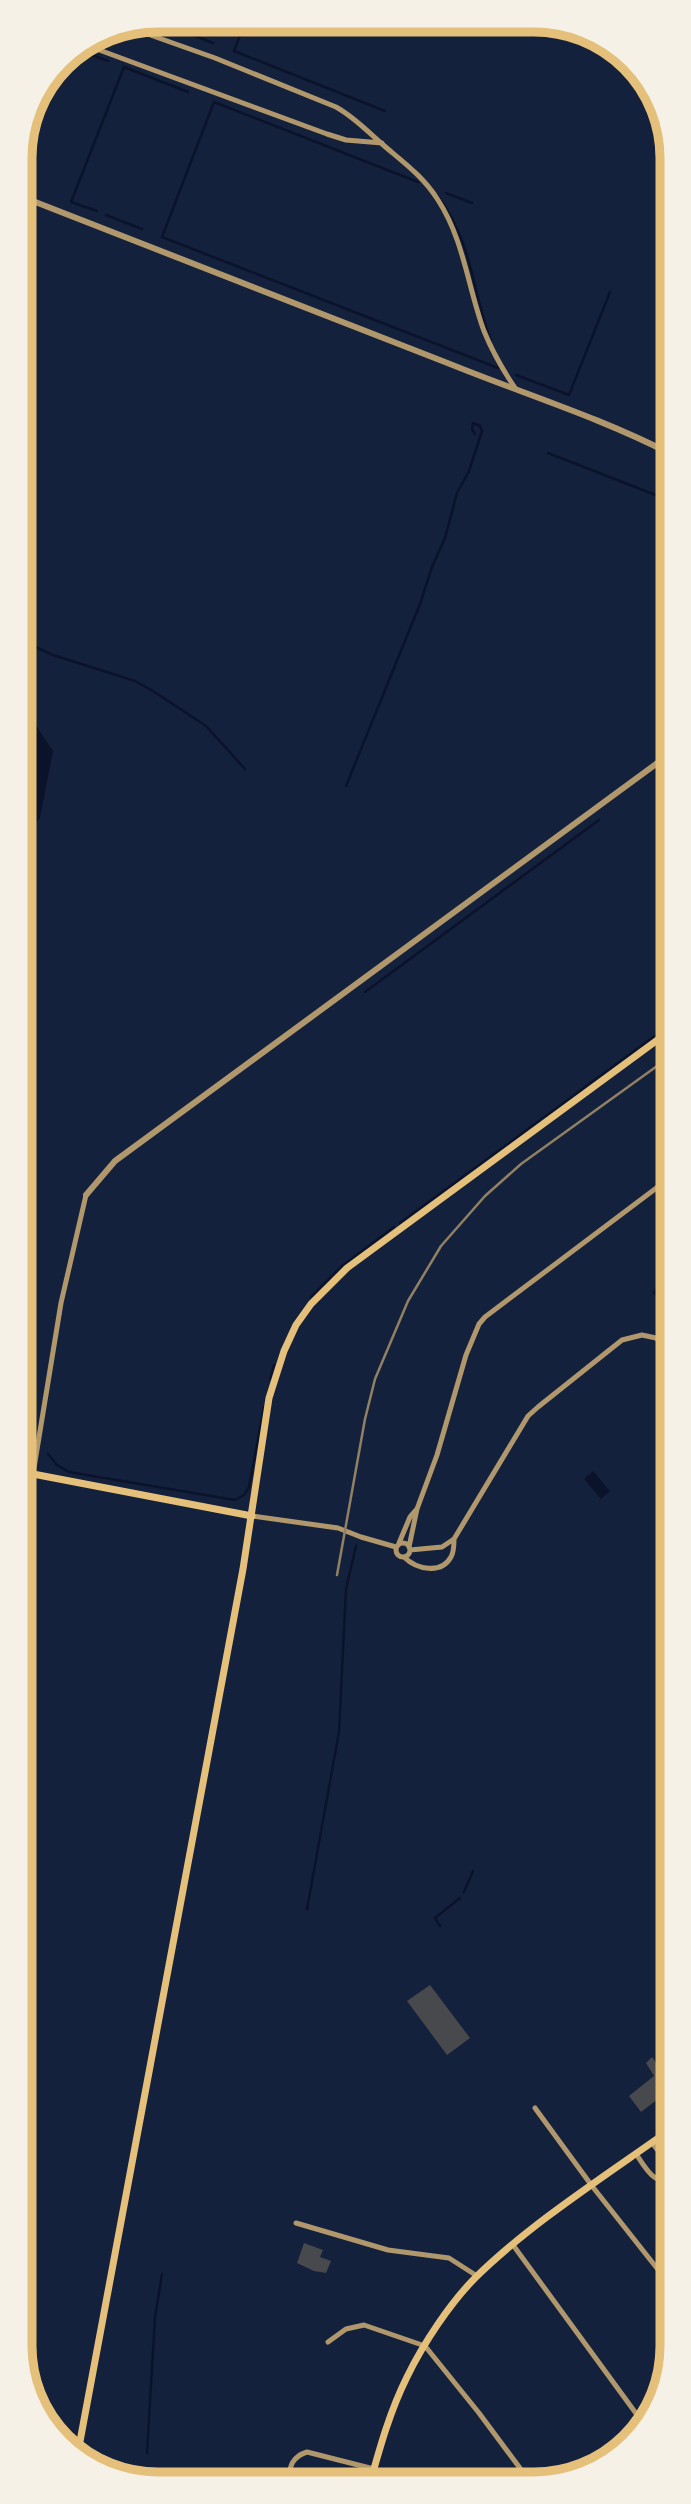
<svg xmlns="http://www.w3.org/2000/svg" width="691" height="2504" viewBox="0 0 691 2504" font-family="'Asap Condensed',sans-serif">
<style>
.water{fill:#0b132b}
.lines{fill:none;stroke-linecap:round;stroke-linejoin:round}
.stream{stroke:#0b132b;stroke-width:2.5}
.building{fill:#48494c}
.minor{stroke:#b1986c;stroke-width:5}
.tertiary{stroke:#b1986c;stroke-width:6}
.secondary{stroke:#e5c07b;stroke-width:7}
.rail{stroke:#918062;stroke-width:2.5}
.rim{fill:none;stroke:#e5c07b;stroke-width:9}
</style>
<rect width="100%" height="100%" fill="#14213d"/>
<path class="water" d="M20,695L24,707L53,751L40,818L20,835Z
M668,1272L671,1274V1285L660,1299L652,1293Z
M593,1471L610,1491L601,1499L584,1479Z"/>
<g class="lines">
<path class="stream" d="M154,20L213,43
M246,20L234,51L385,111
M76,49L108,61
M418,182L214,102L162,237L498,368
M446,193L472,203
M437,195C474,245 471,288 491,341
M97,211L71,202L124,67L188,92
M106,215L142,229
M516,375L569,395L610,292
M548,453L671,501
M20,640L53,655L135,681L153,691L206,726L245,769
M346,786L420,604L432,567L445,538L457,493L469,471L482,431L480,426L473,423L472,429L475,434
M365,992L599,820
M400,1223L671,1024
M311,1297L342,1266L394,1227
M270,1379L274,1365
M48,1454L57,1465L69,1472L235,1500L244,1495L249,1487L264,1407
M464,1892L473,1871
M307,1909L339,1732L346,1589L356,1546
M440,1926L435,1918L460,1898
M147,2453L155,2317L162,2274"/>
</g>
<path class="building" d="M430,1985L470,2038L447,2055L407,2001Z
M652,2057L661,2070L670,2064L671,2067V2089L641,2112L629,2096L654,2076L646,2063Z
M304,2243L323,2250L320,2257L331,2261L326,2273L314,2271L297,2263Z
M623,2436L632,2441L597,2460L595,2453L605,2445L606,2449L614,2448L610,2444V2440L616,2438L620,2443Z"/>
<g class="lines">
<path class="minor" d="M125,26L215,58L336,107C354,117 366,130 382,144C403,162 423,176 438,200C464,240 468,288 484,331C492,351 503,370 515,388
M83,44L327,134L346,140L382,143
M33,1474L61,1303L86,1195
M252,1516L338,1528L361,1537L396,1547
M396 1550a7 7 0 1 1 14 0a7 7 0 1 1-14 0Z
M399,1543L410,1517L417,1509
M409,1547L417,1509L437,1455L466,1355L479,1324L485,1317L671,1177
M410,1550L442,1547L454,1539
M404,1557C416,1569 441,1575 451,1557C454,1552 454,1545 454,1539L528,1416L538,1407L622,1340L642,1335L656,1338L671,1350
M535,2108L592,2186L671,2286
M652,2143L671,2167
M636,2154C645,2167 653,2184 671,2181
M296,2223L388,2250L449,2258L477,2276
M513,2245L643,2423
M328,2342L346,2329L364,2325L425,2346L479,2413L531,2483
M287,2483C290,2467 291,2457 307,2452L374,2469"/>
<path class="tertiary" d="M20,196C163,252 306,308 450,364C524,394 599,417 671,454
M86,1195L115,1161L671,753"/>
<path class="secondary" d="M20,1469L33,1474L252,1516
M20,1544L33,1474
M78,2452L243,1569L269,1398L284,1351L296,1325L311,1304L347,1268L671,1030
M370,2483C380,2447 390,2411 407,2377C423,2344 450,2303 476,2277C531,2223 608,2174 671,2129"/>
<path class="rail" d="M337,1575L365,1419L375,1379L408,1301L441,1246L485,1196L521,1164L671,1056"/>
</g>
<path d="M0 0H691V2504H0ZM158 32H534A126 126 0 0 1 660 158V2346A126 126 0 0 1 534 2472H158A126 126 0 0 1 32 2346V158A126 126 0 0 1 158 32Z" fill="#f6f1e7" fill-rule="evenodd"/>
<path class="rim" d="M158 32H534A126 126 0 0 1 660 158V2346A126 126 0 0 1 534 2472H158A126 126 0 0 1 32 2346V158A126 126 0 0 1 158 32Z"/>
</svg>
